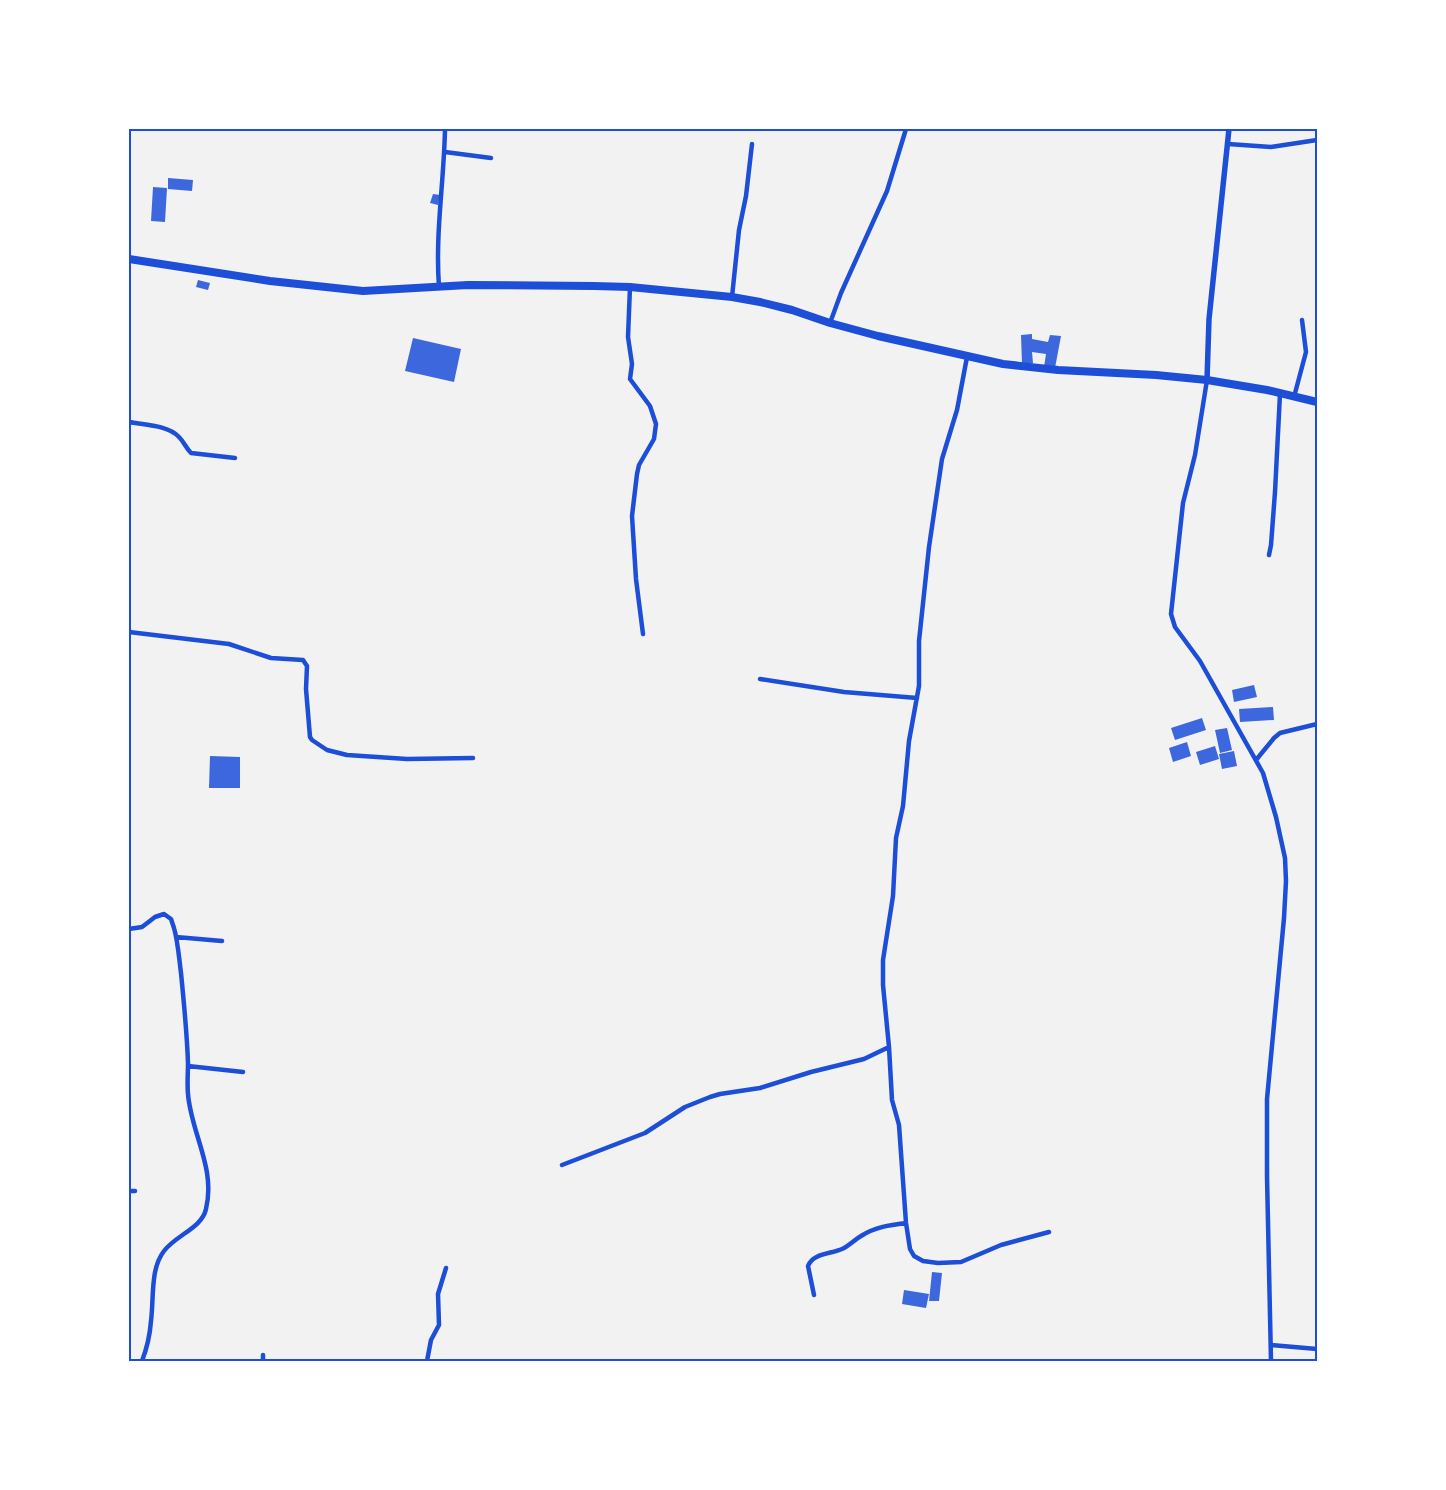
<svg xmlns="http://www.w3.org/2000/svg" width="1446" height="1490" viewBox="0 0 1446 1490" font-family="'Asap Condensed',sans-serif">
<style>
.building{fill:#3d67dc}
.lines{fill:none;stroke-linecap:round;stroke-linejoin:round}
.minor{stroke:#1d4ed8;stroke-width:4.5}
.tertiary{stroke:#1d4ed8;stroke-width:5.5}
.primary{stroke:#1d4ed8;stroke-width:8}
.neatline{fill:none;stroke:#1d4ed8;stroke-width:2}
</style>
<rect width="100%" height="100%" fill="#f2f2f2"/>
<path class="building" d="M168,178L193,180L192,191L168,189Z
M153,187L167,188L165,222L151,221Z
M433,194L440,195L438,205L430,203Z
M198,280L210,283L208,290L196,287Z
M1032,334V339L1048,342L1050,335L1061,336L1055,368L1044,367L1046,354L1032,352L1033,363L1022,364L1021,335Z
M413,338L461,349L454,382L405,371Z
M1254,685L1257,697L1234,702L1232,690Z
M1273,707L1274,720L1240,722L1239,709Z
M1202,718L1206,730L1175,740L1171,728Z
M1227,728L1232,750L1220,753L1215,730Z
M1187,742L1191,756L1173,762L1169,748Z
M1215,746L1219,759L1200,765L1196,752Z
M1234,751L1237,766L1222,769L1219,754Z
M210,756L240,757V788H209Z
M932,1272L942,1273L939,1301H929Z
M904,1290L929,1294L926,1308L902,1304Z"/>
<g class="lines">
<path class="minor" d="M1228,144L1271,147L1317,140
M445,152L491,158
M439,287C435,234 444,182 445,129
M630,287L628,337L632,364L630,379L650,406L656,424L654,439L639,465L637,474L632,516L636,579L643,634
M732,297L739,230L746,196L752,144
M830,323L841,293L887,191L906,129
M967,357L957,410L942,459L929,547L919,641V686L909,741L903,806L896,838L893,896L883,960V985L889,1047L892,1100L899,1125L906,1223L910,1249L914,1256L923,1261L938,1263L961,1262L1001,1245L1049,1232
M1207,380L1195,455L1183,503L1171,614L1175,627L1200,661L1263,773L1276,817L1285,858L1286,881L1284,918L1267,1099V1176L1271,1361
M1294,397L1306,352L1302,320
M129,422C144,425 168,425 179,437C184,442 186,448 191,453L235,458
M1269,555L1271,545L1275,492L1280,394
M129,632L229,644L271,658L303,660L307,666L306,689L310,737L312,740L327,750L347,755L407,759L473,758
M760,679L844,692L917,698
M1256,760L1274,738L1280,733L1317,724
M129,929L142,927L155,917L164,914L171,919L174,928C178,942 179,958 181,973C184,1003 187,1033 188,1063C188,1074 187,1084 188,1094C191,1133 216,1168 206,1209C202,1228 176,1235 164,1251C150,1269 154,1298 151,1321C150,1334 147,1348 142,1361
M176,937L222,941
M188,1066L243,1072
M562,1165L645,1133L685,1107L710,1097L720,1094L760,1088L811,1072L864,1059L889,1047
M129,1191H135
M814,1295L808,1266C813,1253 831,1254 842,1249C849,1246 854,1240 861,1236C875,1227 890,1225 906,1223
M1271,1345L1317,1349
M263,1361V1355
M427,1361L431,1340L439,1325L438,1294L446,1268"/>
<path class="tertiary" d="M1207,380L1209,319L1229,129"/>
<path class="primary" d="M129,259L270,281L363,291L468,285L594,286L630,287L732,297L760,302L792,310L830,323L878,336L1003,364L1058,370L1156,375L1207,380L1267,390L1317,402"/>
</g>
<rect width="1446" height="1490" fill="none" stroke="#ffffff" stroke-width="260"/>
<rect x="130" y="130" width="1186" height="1230" class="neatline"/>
</svg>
